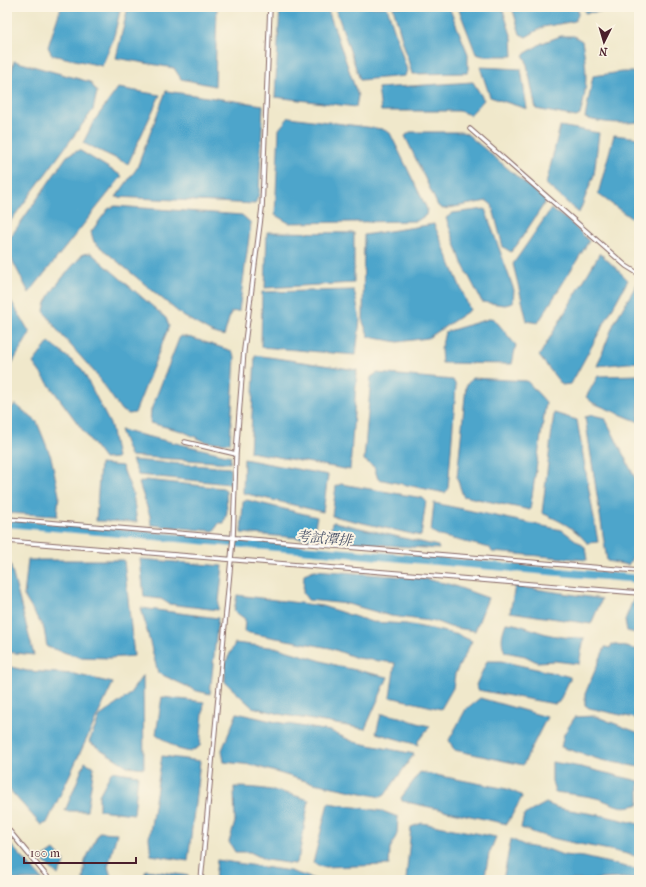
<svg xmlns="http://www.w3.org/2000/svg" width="646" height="887" viewBox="0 0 646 887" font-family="'IM FELL French Canon','Noto Serif TC',serif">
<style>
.water{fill:#4ea5cb;stroke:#4c627b}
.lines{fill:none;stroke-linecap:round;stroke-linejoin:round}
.canal{stroke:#4ea5cb;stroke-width:8}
.service-casing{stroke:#846563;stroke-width:5.5}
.service{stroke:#fff;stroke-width:3.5}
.labels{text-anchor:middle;stroke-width:4;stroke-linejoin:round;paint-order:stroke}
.water-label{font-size:14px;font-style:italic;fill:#4c556b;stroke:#fcf5e5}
</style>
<rect width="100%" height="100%" fill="#fcf5e5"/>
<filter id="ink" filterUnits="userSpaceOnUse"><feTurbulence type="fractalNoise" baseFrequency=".025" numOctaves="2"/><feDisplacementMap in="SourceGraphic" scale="8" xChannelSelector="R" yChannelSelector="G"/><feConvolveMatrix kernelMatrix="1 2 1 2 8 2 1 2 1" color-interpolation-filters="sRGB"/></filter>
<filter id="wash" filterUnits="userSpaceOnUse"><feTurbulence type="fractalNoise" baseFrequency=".012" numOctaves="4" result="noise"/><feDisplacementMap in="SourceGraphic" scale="16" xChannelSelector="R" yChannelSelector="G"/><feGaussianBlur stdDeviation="0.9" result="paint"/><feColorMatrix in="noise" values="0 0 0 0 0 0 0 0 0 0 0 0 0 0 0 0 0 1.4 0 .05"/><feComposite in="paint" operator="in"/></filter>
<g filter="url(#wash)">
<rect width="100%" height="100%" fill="#f0e8cb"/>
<path class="water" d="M61,7H121L113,40L102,66L52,55L48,47Z
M128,7H217L215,86L181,79L174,68L116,58Z
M280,7H327L358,96L356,107L275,97Z
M335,7H387L407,70L405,76L360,80Z
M393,7H449L468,54V73L412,74Z
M458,7H502L512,38L513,56H483L476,54Z
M512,7H578V15L575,21L543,27L526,37L520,34Z
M584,7H639V8L585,13Z
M561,36H574L582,41C587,66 588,90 580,115L576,117L536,109L526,60L523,55L542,43Z
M14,61L90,82L97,92L93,110L7,226V94Z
M480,67L521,69L527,109L490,97Z
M622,72H633L638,75L639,122C621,124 602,123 585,118L593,76Z
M473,82L484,100L470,115L459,111H381L378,88Z
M118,88L160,95L128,164L83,143L94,121Z
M166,91L263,105L259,194L255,204L116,197L137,168Z
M289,117L382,129L390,133L427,209L426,215L417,221L289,223L275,215L279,129Z
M560,126L599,133L594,175L579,213L546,184Z
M410,132H462L467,134L546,201L517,245L511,252L503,247L492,205L487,201L443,209L438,206L405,136Z
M614,135L639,138V224L598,194Z
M79,150L122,176L29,293L7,250V242L67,156Z
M115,206L242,215L251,223L239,311L231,312L224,336L211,332L183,316L94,242L91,232L108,209Z
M485,209L514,290L513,303L505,305L482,302L462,263L446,218L453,213Z
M551,209L570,222L589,241L538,323L527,321L513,264Z
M434,224L470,310L428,338L398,342L369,337L363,322L364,235Z
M267,232L354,233V283L265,288Z
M91,253L166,318L169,326L135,413L129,414L121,410L96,374L58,331L44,311C46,293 71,268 83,254Z
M600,253L628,280L571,384L562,385L539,356Z
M638,282L639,362L597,366L614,323Z
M354,290L360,319L356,355L261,347L262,292Z
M7,294L30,333L7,372Z
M492,318C501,325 507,336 516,345L512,364L442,363L441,349L445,332Z
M180,336L192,338L232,351L235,357L230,443L206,442L182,431L150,423L151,410Z
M49,342L82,369L111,426L117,458L104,459L33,363Z
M255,355L357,370L350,470L250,452Z
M377,373L453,380L456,386L448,489L445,493L378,479L374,467L364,460L371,377Z
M639,375V422L593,403L586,397L598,376Z
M472,378L527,381L546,402L530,510L463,496L457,478L466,386Z
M15,404L37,422L51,457L59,495L57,516L7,513V414Z
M554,413L577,420L598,542L587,543C574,527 560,521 542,513Z
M593,415L605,418L635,478L639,502V547L628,565L607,561L585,417Z
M120,430L231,456L230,463L130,456Z
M244,459L328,475L323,512L243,493Z
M132,460L230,468V484L138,475Z
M100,464L122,466L133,494L137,522L96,521Z
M146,480L223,488L226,490L227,513L224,523H219L214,531L151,525L150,516L139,483Z
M341,484L423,498L426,501L421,536L332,516L336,486Z
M247,500L317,517L312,539L241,533L243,502Z
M434,503L562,530L585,547L587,560L492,552L490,548L440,536L431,531Z
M334,522L438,546L439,549L329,541L332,523Z
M7,552L34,655L7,652Z
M140,559L223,566L218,610L169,604L161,599L144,597Z
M28,560H124L134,656L109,658L79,657L47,647L44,629L24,596Z
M314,570L420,578L449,584L488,598L475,631L450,627L437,622L391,616L348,604L308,600L303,593L304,574Z
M515,586L602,599L591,624L510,612Z
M237,595L322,606L372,622L406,624L432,629L459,635L472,641L455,674L453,688L441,709L390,697L395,663L357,658L330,648L244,632L245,619L234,611Z
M639,599V634L627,631L625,620L633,600Z
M141,608L218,618L210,694L197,691L158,673Z
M506,623C520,624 530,629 543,633C557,637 570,638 584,638L579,664L555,661L537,662L525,656L505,652C500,641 502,634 506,623Z
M235,643L278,648L342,667L388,677L365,729L284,715L252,707L225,682V664Z
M612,644L639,650V719L589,708L585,705V694L605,647L610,648Z
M487,661H501L563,675L570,677V679L559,702L555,704L483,691L478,690L476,685Z
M7,666L27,671L74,674L113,683L47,823L41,825L7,787Z
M143,675L144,768L127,766L89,742L100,716L128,696Z
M162,697L204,702L200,746L190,752L178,749L156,734Z
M480,698L547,717L523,765L454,750L449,740L466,709Z
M237,713L276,722L330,731L354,742L414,754L385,795L381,797L309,782L252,765L224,762L222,750Z
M381,714C398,714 412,723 430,726L418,741V745L376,733Z
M595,716L639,733V767L601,760L561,747L564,734L575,717Z
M162,756L200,761L188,861L151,855L149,838Z
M85,762L94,767L87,811H65Z
M552,762L581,767L639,781V804C618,811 615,803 596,798C583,795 569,794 555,792L552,781Z
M112,771L138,775L134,814L99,810V795Z
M420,772L507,789L521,795L522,797L507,824L402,801L401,798Z
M234,787C262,787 282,791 309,800L299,856L295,864L266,860L250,852H235L229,842L235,822Z
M328,803L382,811L398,817L397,834L390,849L389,865L322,867L313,863Z
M546,803L558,808L605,816L639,824V857C600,846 558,843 521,828L524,815Z
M422,823L496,837L489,854L484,880H406L411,827Z
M99,832L117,833L108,867L112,880H83L85,861Z
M511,839L526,846L550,850L563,855L584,857L639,870V880L622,878L580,880H503Z
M7,841L43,880H7Z
M54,850L65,862L58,875L41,859Z
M217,860L290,871L317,880H215Z
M146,870L189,876L188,880H143Z"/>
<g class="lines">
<path class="canal" d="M7,523L639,579"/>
</g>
</g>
<g filter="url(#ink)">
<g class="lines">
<defs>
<path id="service" d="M470,129L626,266L639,274
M185,442L236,454
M7,519L639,571
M7,541L639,593
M7,828L50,880
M201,880L233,538L236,454L244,350L262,208L270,7"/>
</defs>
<use href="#service" class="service-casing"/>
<use href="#service" class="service"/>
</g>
</g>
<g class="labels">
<g class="water-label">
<text transform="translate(324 538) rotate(5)" y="5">考試潭排</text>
</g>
</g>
<rect width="646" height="887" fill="none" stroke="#fcf5e5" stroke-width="24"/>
<g transform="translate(604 42) rotate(185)" stroke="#fcf5e5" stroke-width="3" paint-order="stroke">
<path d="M0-3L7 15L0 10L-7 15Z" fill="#4a1f2b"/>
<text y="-6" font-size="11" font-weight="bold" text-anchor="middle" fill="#4a1f2b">N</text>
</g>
<path d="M24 857v6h112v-6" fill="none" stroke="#4a1f2b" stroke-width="2"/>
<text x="30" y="857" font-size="12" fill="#4a1f2b" stroke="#fcf5e5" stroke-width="3" paint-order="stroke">100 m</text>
</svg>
